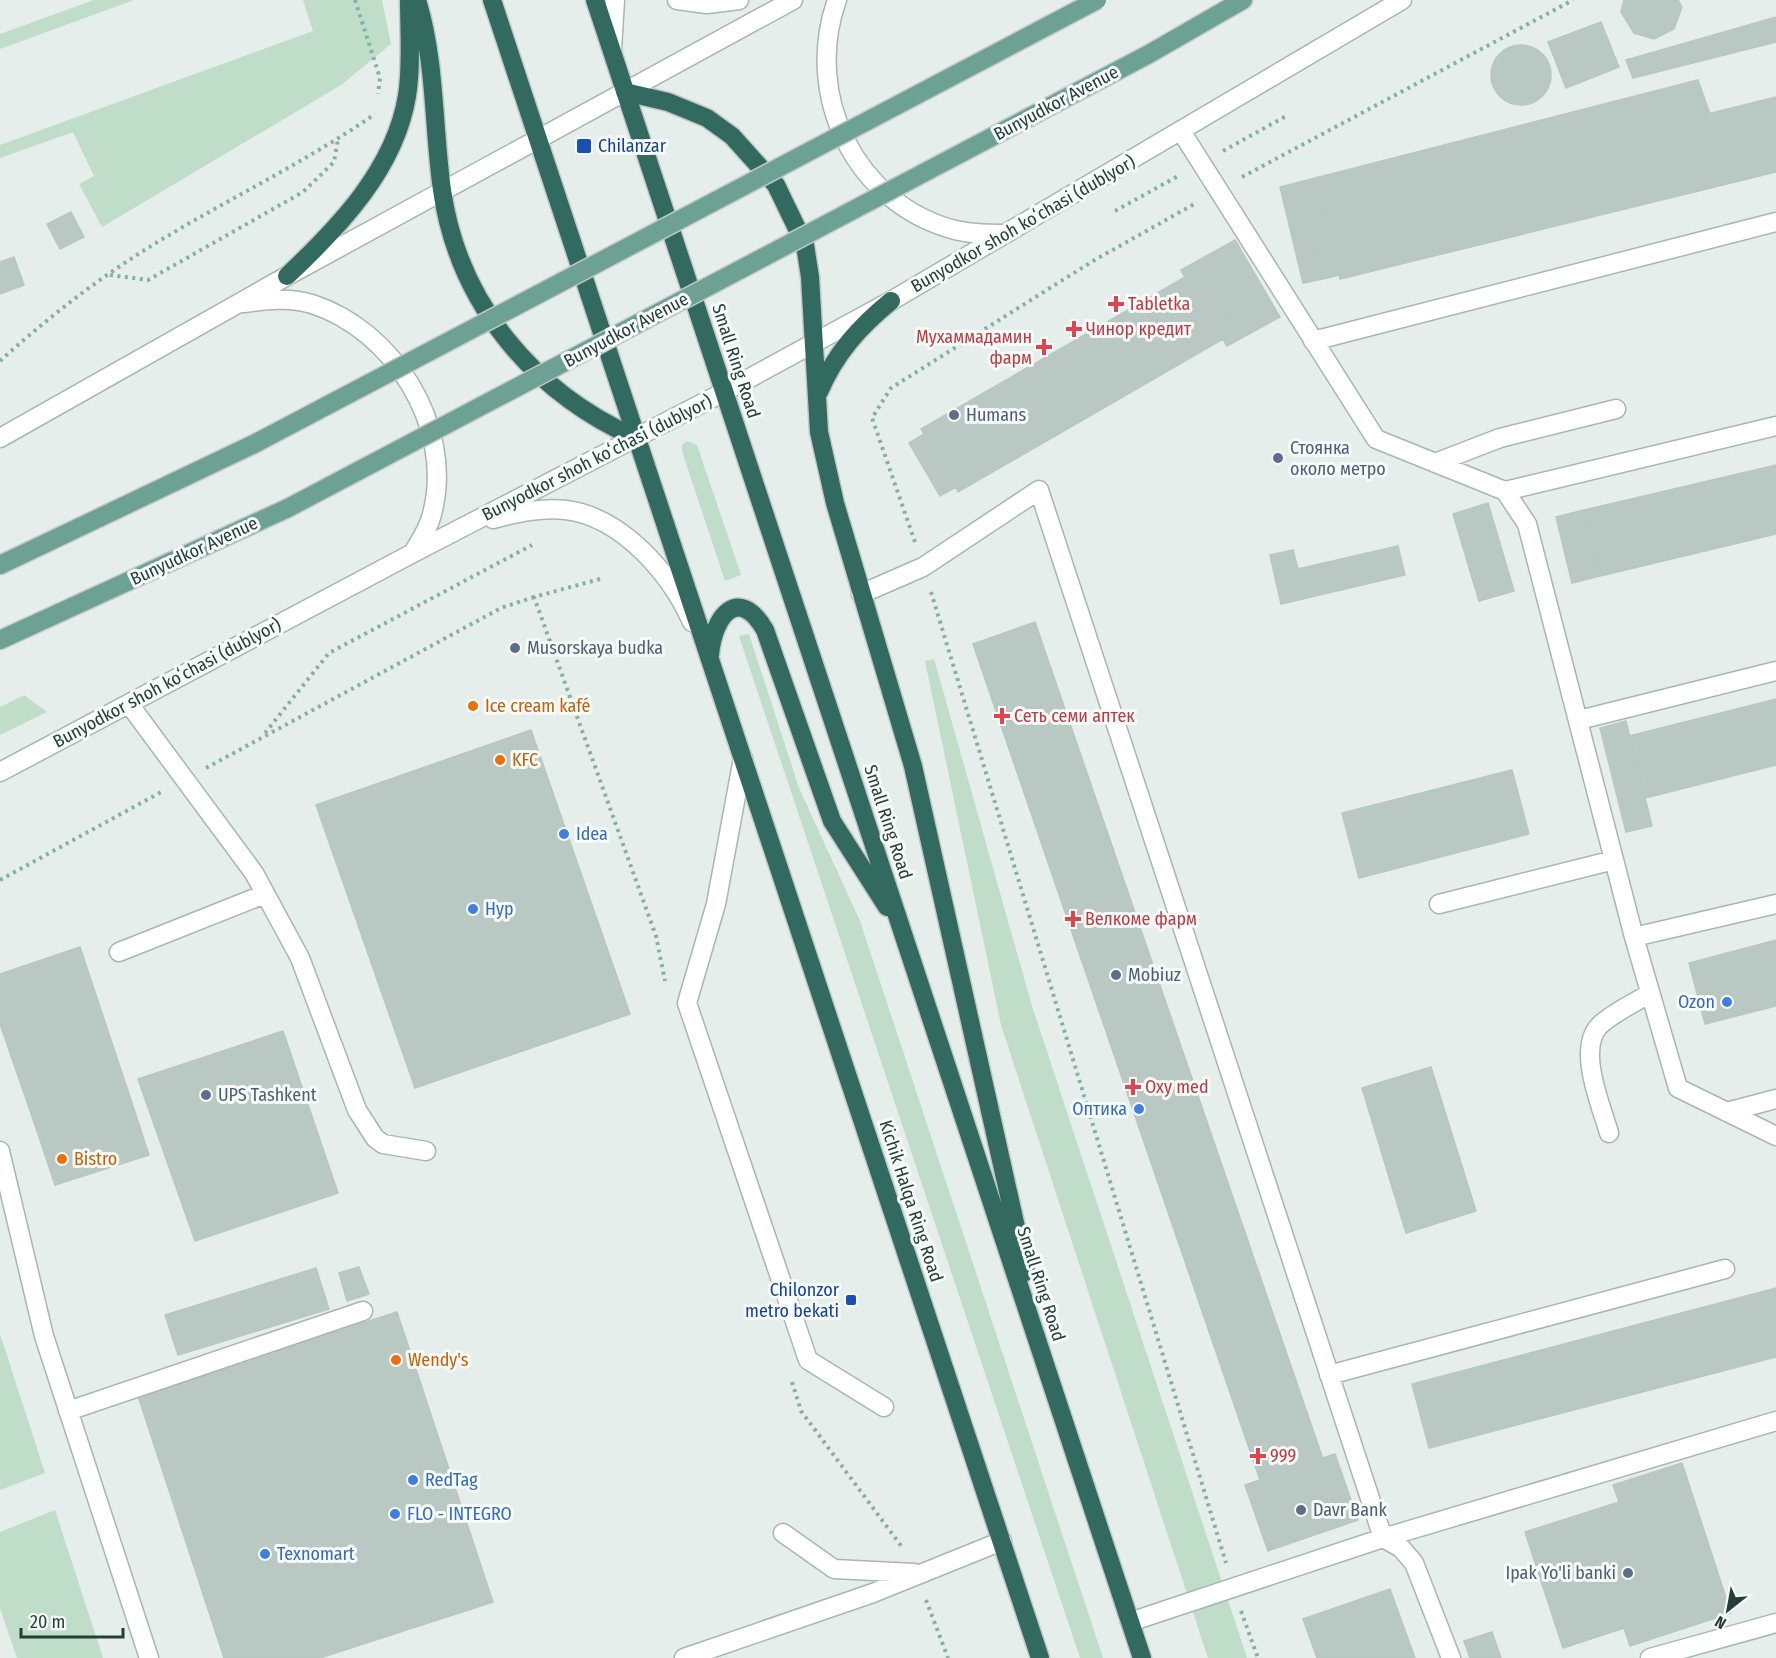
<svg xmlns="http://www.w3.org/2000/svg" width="1776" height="1658" viewBox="0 0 1776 1658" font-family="'Fira Sans Condensed',sans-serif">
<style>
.green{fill:#bfddc8}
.building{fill:#bac8c3;stroke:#b8c7c1;stroke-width:1.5}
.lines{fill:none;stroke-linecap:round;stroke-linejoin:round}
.minor-casing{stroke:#a8b6b1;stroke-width:21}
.major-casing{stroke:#c2c9c7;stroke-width:21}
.highway-casing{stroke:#c2c9c7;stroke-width:21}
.path{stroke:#87afa4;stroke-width:4;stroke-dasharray:3 4.5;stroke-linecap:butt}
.minor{stroke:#fff;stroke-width:18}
.major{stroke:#6ca194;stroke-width:18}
.highway{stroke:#326a5f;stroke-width:18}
.major-bridge-casing{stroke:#c2c9c7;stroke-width:21;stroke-linecap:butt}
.major-bridge{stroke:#6ca194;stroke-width:18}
.transit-dot{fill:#1a4fb4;stroke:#f6faf8;stroke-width:2}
.health-dot{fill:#e0444e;stroke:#f6faf8;stroke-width:2}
.service-dot{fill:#5c6f8a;stroke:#f6faf8;stroke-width:2}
.food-dot{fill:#e8710a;stroke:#f6faf8;stroke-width:2}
.shop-dot{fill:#3f7fe0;stroke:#f6faf8;stroke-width:2}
.labels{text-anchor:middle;stroke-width:6;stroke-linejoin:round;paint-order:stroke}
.street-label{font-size:18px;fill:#253f38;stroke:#f6faf8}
.transit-label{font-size:18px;fill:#164399;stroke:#f6faf8;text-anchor:start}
.health-label{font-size:18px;fill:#be3a42;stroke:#f6faf8;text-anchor:start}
.service-label{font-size:18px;fill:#4e5e75;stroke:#f6faf8;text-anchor:start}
.food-label{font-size:18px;fill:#c56008;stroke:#f6faf8;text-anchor:start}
.shop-label{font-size:18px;fill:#366cbe;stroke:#f6faf8;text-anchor:start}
</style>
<rect width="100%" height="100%" fill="#e5eeea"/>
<path class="green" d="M94,0H134L0,49V34Z
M303,0H382L391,44L341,85L102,227L79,184L94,176L73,132L0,158V145L313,31Z
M687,441L697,445L741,575L725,581L682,451V445Z
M749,634L799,788L860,921L1103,1658H1080L739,636Z
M934,659L1032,1006L1247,1658H1208L1001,1025L925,661Z
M24,695L47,712L0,735V707Z
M0,1334L45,1473L0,1490Z
M55,1510L103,1658H17L0,1608V1532Z"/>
<path class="building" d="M1624,0H1678L1682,7L1674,29L1654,39L1634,33L1621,12Z
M1776,17V42L1633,78L1626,60Z
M1601,22L1619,67L1566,88L1548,42Z
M1491 75a30 30 0 1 1 60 0a30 30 0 1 1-60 0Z
M1698,80L1710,114L1322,209L1324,215L1308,219L1323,279L1303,283L1280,187Z
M1776,97V172L1340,279L1339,275L1323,279L1308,219L1324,215L1322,209Z
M71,212L84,237L60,249L47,224Z
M1235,240L1280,317L1227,346L1220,334L1234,327L1203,274L1188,283L1181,270Z
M14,257L24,285L0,294V262Z
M1203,274L1234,327L1220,334L1223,339L958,492L956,487L940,496L909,443L924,434L921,429L1185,277L1188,283Z
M1776,465V534L1600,576L1584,510Z
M1488,503L1514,591L1479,601L1453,514Z
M1584,510L1600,576L1572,583L1556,517Z
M1398,546L1405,575L1281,604L1270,555L1293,550L1298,569Z
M1035,622L1323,1459L1260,1480L973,644Z
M1776,699V765L1645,798L1629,736Z
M1626,721L1652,826L1626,832L1600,728Z
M531,730L630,1014L415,1088L316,805Z
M1512,770L1529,834L1359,878L1342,813Z
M1776,940V1006L1705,1024L1689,963Z
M80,947L130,1097L36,1128L0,1024V974Z
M283,1031L338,1193L195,1241L138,1079Z
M1431,1067L1476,1211L1406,1233L1362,1088Z
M130,1097L149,1155L55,1185L36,1128Z
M359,1267L369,1294L347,1301L339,1273Z
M316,1268L329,1309L178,1355L165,1315Z
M1776,1288V1357L1429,1448L1412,1384Z
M397,1312L493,1602L320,1658H224L138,1396Z
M1335,1454L1358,1520L1268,1551L1245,1485Z
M1682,1463L1731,1613L1630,1646L1624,1628L1563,1648L1525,1532L1619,1502L1613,1485Z
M1390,1589L1415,1658H1317L1303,1619Z
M1492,1632L1501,1658H1470L1464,1641Z"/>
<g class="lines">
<defs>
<path id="minor" d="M677,0L707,4L739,0
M837,0C803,95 855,204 955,230C971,234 988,234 1005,234
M612,50L615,0
M1181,131L1376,439L1505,491L1527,524L1634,937L1678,1088L1776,1136
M244,303C266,300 290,297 312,304C393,330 453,425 433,510C430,525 422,538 414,551
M1313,341L1776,222
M0,438L287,276L793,0
M1435,463L1500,438L1616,409
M1505,491L1776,426
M493,519C516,513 542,507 566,510C622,517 670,573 692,622
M861,594L923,567L1039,490L1383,1538L1401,1548L1414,1563L1451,1658
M129,704L254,873L300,958L357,1110L375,1138L383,1144L426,1151
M1579,720L1776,671
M743,758L716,904L687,1003L808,1360L884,1407
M0,772L413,553L724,392L891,301L1402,0
M1439,904L1614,860
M1634,937L1776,904
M119,952L265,894
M1727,1112L1776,1099
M1609,1133C1601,1105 1577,1050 1599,1026C1612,1013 1635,1003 1650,993
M0,1151L44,1336L149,1658
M1329,1375L1725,1269
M68,1411L363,1311
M783,1533L834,1569L914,1573
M1130,1622L1383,1538L1776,1421
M684,1658L873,1593L1002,1541
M1650,1658L1776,1623"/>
<path id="major" d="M1215,16L1243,0
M0,565L254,444
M0,640L288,508"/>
<path id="highway" d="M417,0C436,62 433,126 442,190C458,303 533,392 636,438
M492,0L1040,1658
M595,0L1142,1658
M625,92L668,102L707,118L732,136L776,185L805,245L810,277L819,432L835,503L913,766L1026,1272
M287,276C339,227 395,169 407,96C412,65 409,32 409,0
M819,392C835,354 859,327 891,301
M710,655C713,617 738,584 765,630L832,821L887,907"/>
</defs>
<use href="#minor" class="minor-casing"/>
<use href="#major" class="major-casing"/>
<use href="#highway" class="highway-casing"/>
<path class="path" d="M355,0L380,78L378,94
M1223,151L1288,115
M1242,177L1573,0
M1115,211L1180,175
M110,275L148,280L303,192L334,162L338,139
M0,361C43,322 91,284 140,253C217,204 300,166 375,114
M915,542L872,418L891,388L1093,261L1196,203
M600,579L534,597L656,936L665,981
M931,592L1226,1563
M265,733L329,653L532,545
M206,768L501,608L534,597
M0,880L163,791
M792,1382L801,1411L902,1547
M926,1600L948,1658
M1241,1611L1258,1658"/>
<use href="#minor" class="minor"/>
<use href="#major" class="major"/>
<use href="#highway" class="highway"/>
<defs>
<path id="major-bridge" d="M254,444L1097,0
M288,508L1149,54L1215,16"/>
</defs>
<use href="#major-bridge" class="major-bridge-casing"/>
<use href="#major-bridge" class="major-bridge"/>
</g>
<g class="transit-dot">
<rect x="576" y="138" width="16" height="16" rx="3"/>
<rect x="845" y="1294" width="12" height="12" rx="3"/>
</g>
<g class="health-dot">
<path d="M1113 295h6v6h6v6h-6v6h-6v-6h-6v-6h6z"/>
<path d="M1071 320h6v6h6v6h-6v6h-6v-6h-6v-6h6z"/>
<path d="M1041 338h6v6h6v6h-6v6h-6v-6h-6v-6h6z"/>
<path d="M999 707h6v6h6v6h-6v6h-6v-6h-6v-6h6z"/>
<path d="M1070 910h6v6h6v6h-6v6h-6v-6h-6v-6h6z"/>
<path d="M1130 1078h6v6h6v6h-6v6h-6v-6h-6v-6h6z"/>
<path d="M1255 1447h6v6h6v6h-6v6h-6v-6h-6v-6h6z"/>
</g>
<g class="service-dot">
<circle cx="954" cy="415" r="6"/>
<circle cx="1278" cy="458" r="6"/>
<circle cx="515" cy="648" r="6"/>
<circle cx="1116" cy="975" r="6"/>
<circle cx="206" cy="1095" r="6"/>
<circle cx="1301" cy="1510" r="6"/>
<circle cx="1628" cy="1573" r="6"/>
</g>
<g class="food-dot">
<circle cx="473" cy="706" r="6"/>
<circle cx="500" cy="760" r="6"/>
<circle cx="62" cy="1159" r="6"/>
<circle cx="396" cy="1360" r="6"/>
</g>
<g class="shop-dot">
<circle cx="564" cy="834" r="6"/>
<circle cx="473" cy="909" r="6"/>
<circle cx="1727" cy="1002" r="6"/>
<circle cx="1139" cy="1109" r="6"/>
<circle cx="413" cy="1480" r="6"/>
<circle cx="395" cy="1514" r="6"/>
<circle cx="265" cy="1554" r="6"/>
</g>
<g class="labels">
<g class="street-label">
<text transform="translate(1056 103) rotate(-28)" y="6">Bunyudkor Avenue</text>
<text transform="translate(1023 224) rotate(-30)" y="6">Bunyodkor shoh koʻchasi (dublyor)</text>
<text transform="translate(626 330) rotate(-28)" y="6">Bunyudkor Avenue</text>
<text transform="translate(736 361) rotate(72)" y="6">Small Ring Road</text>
<text transform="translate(597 458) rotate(-27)" y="6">Bunyodkor shoh koʻchasi (dublyor)</text>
<text transform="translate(194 551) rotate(-25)" y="6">Bunyudkor Avenue</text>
<text transform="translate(167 683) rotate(-28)" y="6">Bunyodkor shoh koʻchasi (dublyor)</text>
<text transform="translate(888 822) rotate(72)" y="6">Small Ring Road</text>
<text transform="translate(911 1201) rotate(72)" y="6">Kichik Halqa Ring Road</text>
<text transform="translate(1041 1284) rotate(72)" y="6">Small Ring Road</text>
</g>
<g class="transit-label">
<text x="598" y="152">Chilanzar</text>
<text x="839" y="1296" text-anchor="end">Chilonzor<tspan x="839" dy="21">metro bekati</tspan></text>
</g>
<g class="health-label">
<text x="1128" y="310">Tabletka</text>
<text x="1086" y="335">Чинор кредит</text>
<text x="1032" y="343" text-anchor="end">Мухаммадамин<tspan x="1032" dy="21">фарм</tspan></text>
<text x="1014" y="722">Сеть семи аптек</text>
<text x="1085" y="925">Велкоме фарм</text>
<text x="1145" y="1093">Oxy med</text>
<text x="1270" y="1462">999</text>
</g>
<g class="service-label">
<text x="966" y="421">Humans</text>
<text x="1290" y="454">Стоянка<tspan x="1290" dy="21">около метро</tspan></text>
<text x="527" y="654">Musorskaya budka</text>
<text x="1128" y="981">Mobiuz</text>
<text x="218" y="1101">UPS Tashkent</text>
<text x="1313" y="1516">Davr Bank</text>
<text x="1616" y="1579" text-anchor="end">Ipak Yo'li banki</text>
</g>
<g class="food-label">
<text x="485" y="712">Ice cream kafé</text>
<text x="512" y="766">KFC</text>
<text x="74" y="1165">Bistro</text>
<text x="408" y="1366">Wendy's</text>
</g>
<g class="shop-label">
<text x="576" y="840">Idea</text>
<text x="485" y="915">Нур</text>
<text x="1715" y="1008" text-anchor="end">Ozon</text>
<text x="1127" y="1115" text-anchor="end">Оптика</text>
<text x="425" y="1486">RedTag</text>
<text x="407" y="1520">FLO - INTEGRO</text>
<text x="277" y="1560">Texnomart</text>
</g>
</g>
<g transform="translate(1728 1610) rotate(211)" stroke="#f6faf8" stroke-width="4.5" paint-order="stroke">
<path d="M0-4.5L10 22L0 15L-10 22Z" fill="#253f38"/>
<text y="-9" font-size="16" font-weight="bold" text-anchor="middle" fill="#253f38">N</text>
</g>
<path d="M21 1628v9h102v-9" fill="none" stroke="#253f38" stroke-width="3"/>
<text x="30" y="1628" font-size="18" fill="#253f38" stroke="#f6faf8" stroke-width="4.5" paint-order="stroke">20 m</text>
</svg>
